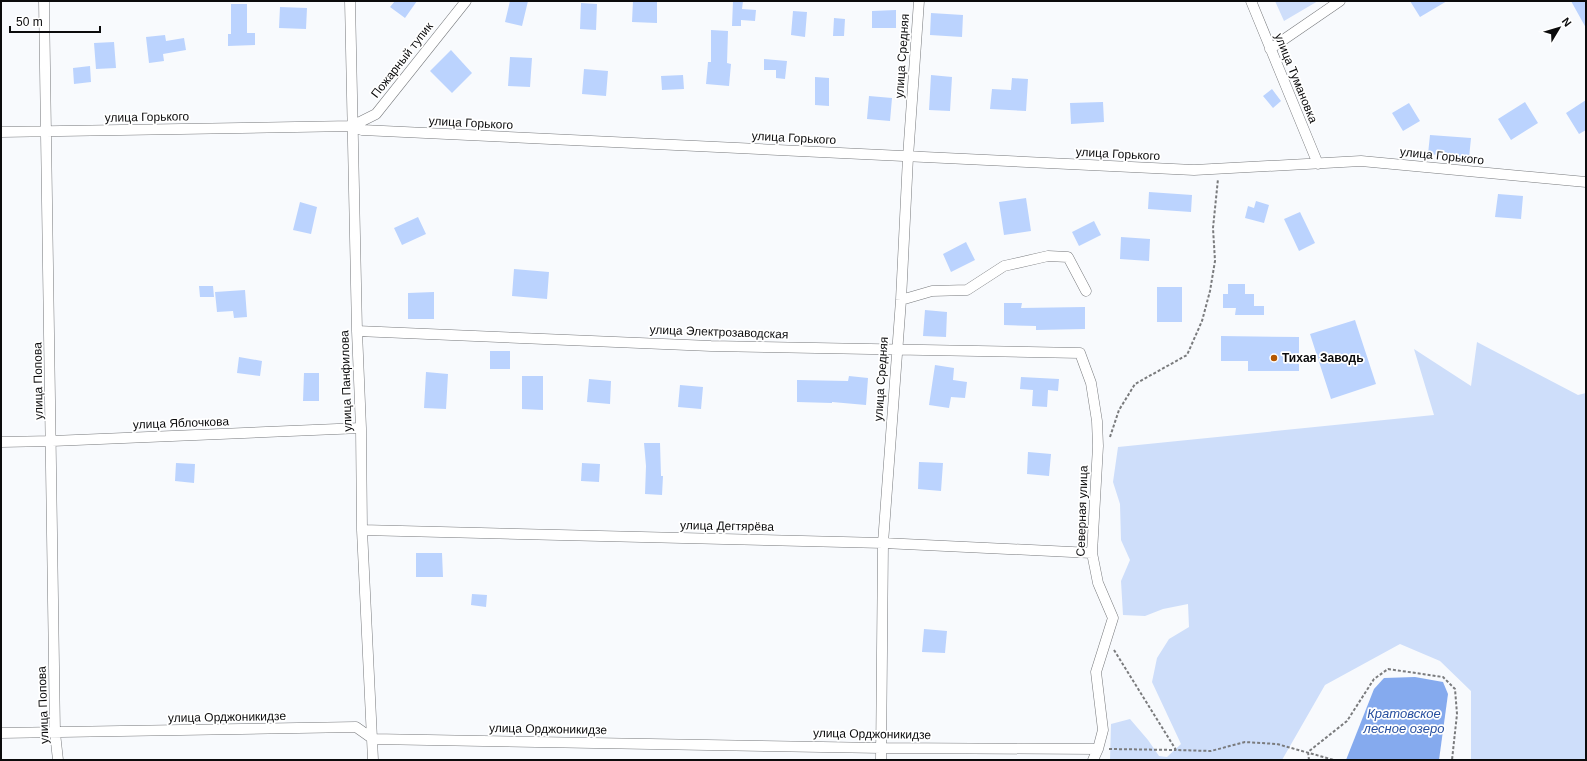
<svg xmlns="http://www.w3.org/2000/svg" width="1587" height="761" viewBox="0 0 1587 761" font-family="Arial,sans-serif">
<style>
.green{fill:#cedefa}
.water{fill:#85aaee}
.building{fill:#bbd3fe}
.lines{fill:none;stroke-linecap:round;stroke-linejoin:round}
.street-casing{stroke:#787a7d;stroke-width:11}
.path{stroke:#7a7b7d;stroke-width:2;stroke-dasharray:3 2;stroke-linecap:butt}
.street{stroke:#fff;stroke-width:10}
.poi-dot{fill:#b45700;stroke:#fff;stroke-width:1.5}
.labels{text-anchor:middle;stroke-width:3.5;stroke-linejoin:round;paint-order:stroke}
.street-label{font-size:12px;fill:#0b0b0c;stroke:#fff}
.poi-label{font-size:12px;font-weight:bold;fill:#0b0b0c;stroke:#fff;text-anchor:start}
.water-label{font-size:13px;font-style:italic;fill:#274f9f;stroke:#fff}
</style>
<rect width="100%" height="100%" fill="#f8fafd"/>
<path class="green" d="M1275,1H1318L1284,21Z
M1477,342L1578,395L1586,393V760H1471V691L1440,661L1400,644L1325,685L1282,760H1110L1111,724L1130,719L1148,740L1159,756L1167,757L1181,744L1152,682L1157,658L1169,639L1189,627L1188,604L1163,609L1145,616L1123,615L1121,581L1130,560L1121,540L1120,504L1113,482L1118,447L1434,415L1414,349L1471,386Z"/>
<path class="water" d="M1415,677L1443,682L1448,694L1439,760H1346L1374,689L1384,678Z"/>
<path class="building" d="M395,1H417L405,18L390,7Z
M510,1H528L522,26L505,22Z
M633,1H657V23L632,22Z
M733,1H743L742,9L756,10L755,21L741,20V26H732Z
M1410,1H1447L1420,17Z
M1571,1H1586V28Z
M581,3L597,4L596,30L580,29Z
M231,4H247V33H255V45L228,46V34H231Z
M280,7L307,8L306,29L279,28Z
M896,10V28H872V11Z
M793,11L807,12L805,37L791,35Z
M931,13L963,15L962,37L930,35Z
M834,18L845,19L844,36H833Z
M711,30L728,31L727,63L731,64L729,86L706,84L708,62H711Z
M165,35L166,41L184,38L186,50L163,54L164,61L149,63L146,37Z
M114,42L116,68L96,69L94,43Z
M451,50L472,73L452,93L430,71Z
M510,57L532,58L530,87L508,86Z
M764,59L787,61L785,79L776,78V70H764Z
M90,66L91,82L74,84L73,68Z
M584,69L608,71L606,96L582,94Z
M683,75L684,89L662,90L661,76Z
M931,75L952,77L950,111L929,110Z
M815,77L829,78V106L815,105Z
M1012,78L1028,79L1026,111L990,109L992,89L1011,90Z
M1272,89L1281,101L1273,108L1263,96Z
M869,96L892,98L890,121L867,119Z
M1586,100V130L1579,134L1566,113Z
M1103,102L1104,122L1071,124L1070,103Z
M1525,102L1538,123L1511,140L1498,119Z
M1409,103L1420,121L1403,131L1392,113Z
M1430,135L1471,138L1469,158L1428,154Z
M1149,192L1192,195L1191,212L1148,209Z
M1498,194L1523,196L1521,219L1495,217Z
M1026,198L1031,231L1004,235L999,202Z
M1256,201L1269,205L1264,223L1245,218L1248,206L1254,208Z
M300,202L317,207L311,234L293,230Z
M1300,212L1315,243L1299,251L1284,219Z
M418,217L426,234L402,245L394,228Z
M1094,221L1101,235L1079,246L1072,232Z
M1121,237L1150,239L1149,261L1120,259Z
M966,242L975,260L951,272L943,254Z
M514,269L549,272L547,299L512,296Z
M1228,284H1245V294H1254V306H1264V315H1235L1236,308H1223V294H1228Z
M199,286H213L214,297H200Z
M1157,287H1182V322H1157Z
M245,290L247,317L234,318L233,311L217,312L215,292Z
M434,292V319H408V293Z
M1004,303H1022L1021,308L1085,307V329L1036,330V326L1004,325Z
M925,310L947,312L946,337L923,336Z
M1355,320L1376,384L1331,399L1310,334Z
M1221,336L1299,337V371H1248V361H1221Z
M490,351H510V369H490Z
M239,357L262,361L260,376L237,373Z
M935,365L954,368L953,380L967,382L965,398L951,397L949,408L929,405Z
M426,372L448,374L446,409L424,408Z
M304,373H319V401H303Z
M522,376H543V410L522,409Z
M849,376L868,378L866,405L832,402V403L797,402V380L848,381Z
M1021,377L1059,379L1058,391L1048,390L1047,407L1032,406L1033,390L1020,389Z
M589,379L611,381L610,404L587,402Z
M680,385L703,387L701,409L678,407Z
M644,443H660L661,476H663L662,495L645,494L646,466Z
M1028,452L1051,454L1049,476L1027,474Z
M919,462L943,463L941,491L918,489Z
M176,463L195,464L194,483L175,481Z
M582,463L600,464L599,482L581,481Z
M416,553H442L443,577H416Z
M472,594L487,595L486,607L471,605Z
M924,629L947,631L945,653L922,652Z"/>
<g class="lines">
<defs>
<path id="street" d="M44,1L55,733L58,760
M350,1L357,331L361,428L362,530L373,760
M1251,1L1318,164
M1270,49L1340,1
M352,126L376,114L466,1
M1,132L352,126L362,130L1194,170L1361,161L1586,182
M901,300L932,291L967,290L1004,266L1048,256L1068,257L1086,291
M357,331L711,346L1080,353L1091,383L1097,421L1098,446L1092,553L1098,583L1113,618L1096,672L1103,730L1098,749L1093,760
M1,442L52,441L361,428
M362,530L883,543L1092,553
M1,733L356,727L373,739L881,748L1098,749
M881,760L883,543L901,300L908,157L919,1"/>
</defs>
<use href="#street" class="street-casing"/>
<path class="path" d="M1110,437L1119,410L1135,384L1187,355L1202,321L1210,291L1215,261L1213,228L1218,179
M1114,650L1176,750L1211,751L1245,742L1277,744L1334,760
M1109,749L1176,750
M1309,760L1308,752L1347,721L1374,679L1388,669L1443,677L1455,689L1457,714L1452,760"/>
<use href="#street" class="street"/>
</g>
<circle class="poi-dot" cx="1274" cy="358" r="4"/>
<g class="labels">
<g class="street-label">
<text transform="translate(902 56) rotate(-86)" y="4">улица Средняя</text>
<text transform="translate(402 60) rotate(-52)" y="4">Пожарный тупик</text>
<text transform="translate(1296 78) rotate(68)" y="4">улица Тумановка</text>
<text transform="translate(147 117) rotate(-1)" y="4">улица Горького</text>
<text transform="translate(471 123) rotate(3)" y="4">улица Горького</text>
<text transform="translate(794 138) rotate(3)" y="4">улица Горького</text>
<text transform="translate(1118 154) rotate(3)" y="4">улица Горького</text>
<text transform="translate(1442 156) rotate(6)" y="4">улица Горького</text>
<text transform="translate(719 332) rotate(2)" y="4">улица Электрозаводская</text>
<text transform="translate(881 379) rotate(-86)" y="4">улица Средняя</text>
<text transform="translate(38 381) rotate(-91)" y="4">улица Попова</text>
<text transform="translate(346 381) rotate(-92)" y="4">улица Панфилова</text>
<text transform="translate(181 423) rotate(-2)" y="4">улица Яблочкова</text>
<text transform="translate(1082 511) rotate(-88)" y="4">Северная улица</text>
<text transform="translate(727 526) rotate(1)" y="4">улица Дегтярёва</text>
<text transform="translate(43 705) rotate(-92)" y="4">улица Попова</text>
<text transform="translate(227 717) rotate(-1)" y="4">улица Орджоникидзе</text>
<text transform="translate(548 729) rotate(1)" y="4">улица Орджоникидзе</text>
<text transform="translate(872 734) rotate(1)" y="4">улица Орджоникидзе</text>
</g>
<g class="poi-label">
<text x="1282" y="362">Тихая Заводь</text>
</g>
<g class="water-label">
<text x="1404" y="718">Кратовское<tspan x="1404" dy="15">лесное озеро</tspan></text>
</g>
</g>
<rect width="1587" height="761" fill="none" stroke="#0b0b0c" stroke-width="4"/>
<g transform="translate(1559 28) rotate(52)" stroke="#ffffff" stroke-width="3" paint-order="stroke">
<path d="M0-3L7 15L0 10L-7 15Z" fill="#0b0b0c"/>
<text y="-6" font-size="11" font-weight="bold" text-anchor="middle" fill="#0b0b0c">N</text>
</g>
<path d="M10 26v6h90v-6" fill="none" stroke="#0b0b0c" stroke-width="2"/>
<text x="16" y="26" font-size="12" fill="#0b0b0c" stroke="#ffffff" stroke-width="3" paint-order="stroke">50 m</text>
</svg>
